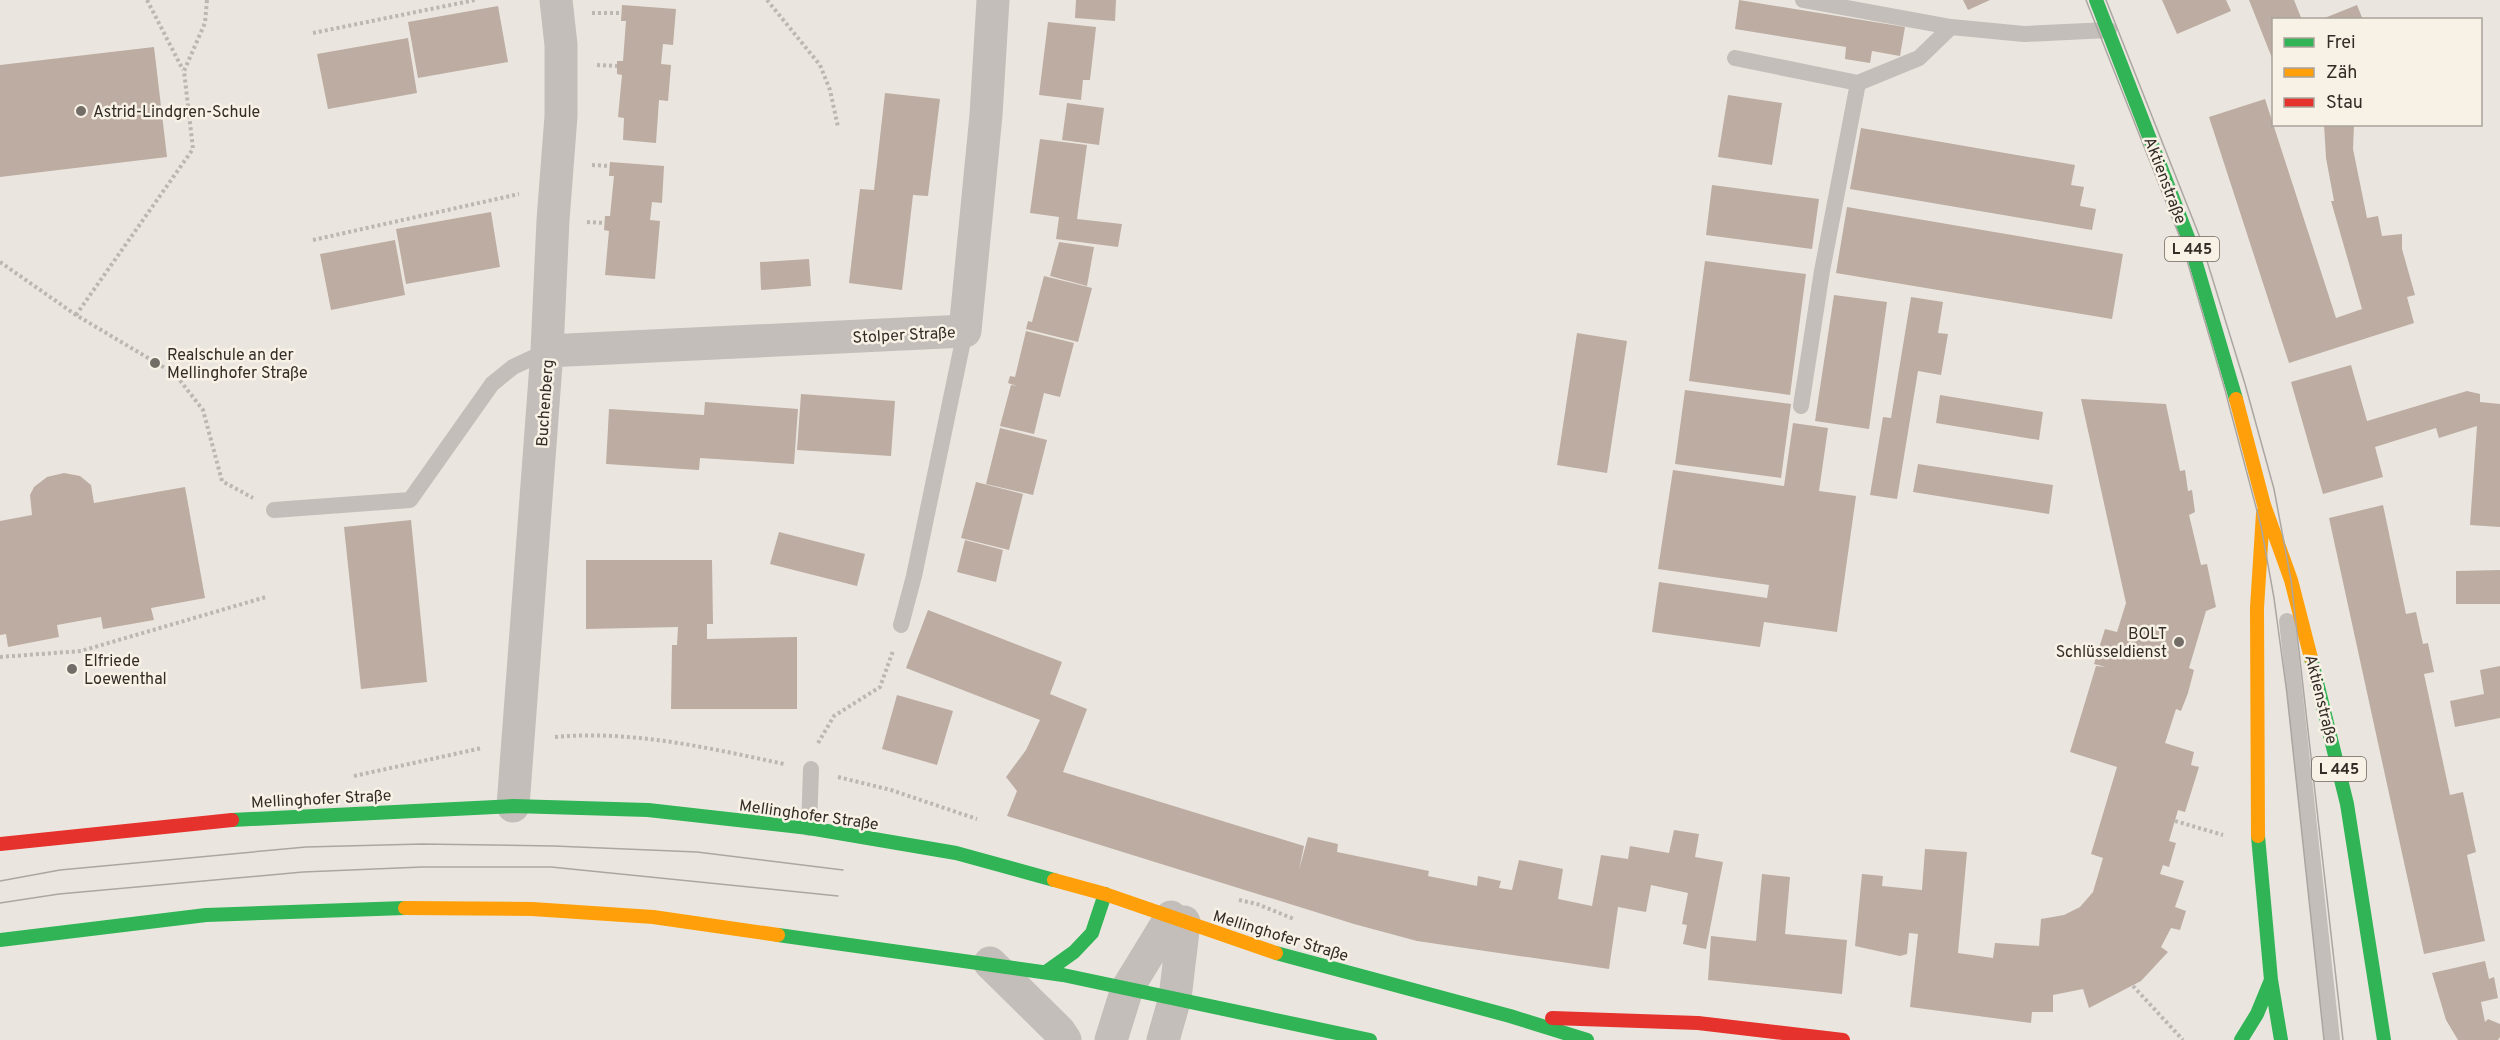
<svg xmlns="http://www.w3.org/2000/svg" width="2500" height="1040" viewBox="0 0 2500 1040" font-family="Overpass,sans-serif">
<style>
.building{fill:#bdaca2}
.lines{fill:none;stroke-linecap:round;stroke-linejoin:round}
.path{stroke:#bcb7b1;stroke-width:4;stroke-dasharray:3 3;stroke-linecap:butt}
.lane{stroke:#c3beb9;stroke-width:16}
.street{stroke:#c3beb9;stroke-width:33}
.fast{stroke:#30b455;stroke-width:14}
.slow{stroke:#ff9f0a;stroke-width:14}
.jam{stroke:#e5322d;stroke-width:14}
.tram{stroke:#aba6a2;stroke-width:1.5}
.poi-dot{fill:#736d67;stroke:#f7f1e6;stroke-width:2}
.labels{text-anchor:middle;stroke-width:5;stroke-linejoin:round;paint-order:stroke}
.shield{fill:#f7f1e6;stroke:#6e6760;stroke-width:1.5}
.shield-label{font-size:15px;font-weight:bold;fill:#332c27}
.poi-label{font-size:16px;fill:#332c27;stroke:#f7f1e6;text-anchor:start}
.street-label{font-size:16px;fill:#332c27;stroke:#f7f1e6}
</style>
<rect width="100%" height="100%" fill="#eae6df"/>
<path class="building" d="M1076,0H1116L1115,21L1075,18Z
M1739,0L1905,27L1900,56L1872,51L1870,63L1845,59L1846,47L1735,29Z
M1963,0H1990L1968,10Z
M2162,0H2226L2231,11L2177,34Z
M2249,0H2294L2302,20H2274V63Z
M622,5L676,9L673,45L663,44L661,64L671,65L668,101L659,100L656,143L623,140L624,118L618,117L622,75L617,74V61H623L626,21H621Z
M2357,5L2363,20H2322V19Z
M498,6L508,62L418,78L408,22Z
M1048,22L1096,27L1090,80H1083L1081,100L1039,95Z
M408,38L417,93L328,109L317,54Z
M154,47L167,157L0,177V65Z
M885,93L940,99L928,196L913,195L902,290L849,283L860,189L874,190Z
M1728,95L1782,103L1772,165L1718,157Z
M2265,99L2336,318L2362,309L2331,201H2334L2326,158L2324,124H2354L2353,149L2367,218L2378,216L2382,236L2402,234V249L2415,295L2407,297L2414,323L2289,363L2209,117Z
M1067,103L1104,108L1099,145L1062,140Z
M1861,128L2075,165L2071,185L2084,187L2080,206L2096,209L2092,230L1850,189Z
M1040,139L1087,145L1077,219L1122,224L1118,247L1056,239L1059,217L1030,213Z
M610,162L664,166L662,203L652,202L650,220L660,221L655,279L605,275L609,231L604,230L605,216H610L614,176H609Z
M1712,185L1819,199L1812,249L1706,235Z
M1847,207L2123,254L2112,319L1836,273Z
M491,212L500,267L406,284L396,229Z
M395,240L405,295L331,310L320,254Z
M1059,242L1094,247L1087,286L1050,276Z
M809,259L811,286L761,290L760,262Z
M1705,261L1806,274L1790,395L1689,381Z
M1044,276L1092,288L1078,342L1026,329L1028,321L1032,322Z
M1834,295L1887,302L1869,429L1815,421Z
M1911,297L1943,302L1938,333L1948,334L1941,375L1918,371L1897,499L1870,495L1883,417L1891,418Z
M1026,331L1074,343L1060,397L1044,393L1034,434L1000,426L1011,385L1017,386L1008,383L1010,376L1015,377Z
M1577,333L1627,341L1607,473L1557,465Z
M2351,365L2367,421L2467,391L2480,394V402L2500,404V527L2470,525L2477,426L2439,438L2436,428L2375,447L2383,477L2323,494L2291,382Z
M1685,390L1791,404L1781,478L1675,464Z
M801,394L895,401L891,456L797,450Z
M1940,395L2043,412L2039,440L1936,423Z
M2081,399L2166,404L2180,471L2185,470L2188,491L2192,490L2195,512L2189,515L2201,565L2207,564L2216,607L2206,611L2189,668L2194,670L2188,693L2181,711L2176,709L2165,743L2194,752L2191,765L2199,767L2185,812L2178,810L2169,841L2176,843L2169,867L2163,865L2160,874L2184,881L2175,907L2186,911L2180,930L2171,928L2161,947L2168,952L2141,981L2089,1008L2083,989L2053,995V1012H2032L2031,1023L1910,1007L1918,934L1909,933L1907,954L1900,956L1855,946L1862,874L1883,876L1882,886L1922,890L1925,849L1967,852L1958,953L1993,958L1995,943L2039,946L2041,919L2064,915L2080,907L2093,892L2103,858L2091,854L2117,767L2070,752L2096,666L2106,667L2094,664L2105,629L2117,632L2126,603Z
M705,402L798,409L794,464L700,458L699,470L606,464L609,409L704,415Z
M1793,423L1828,428L1819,491L1856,496L1837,632L1764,622L1760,647L1652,632L1659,582L1767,598L1769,585L1658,569L1673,470L1784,486Z
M1000,428L1047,440L1033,495L986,484Z
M1918,464L2053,485L2049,514L1913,492Z
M64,473L80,476L91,485L94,503L185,487L205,598L151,608L154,620L103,629L101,617L57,625L59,637L8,647L6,634L0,635V521L32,515L30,495L34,487L47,477Z
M976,482L1023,494L1009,550L961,538Z
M2383,505L2406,614L2416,612L2423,644L2428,643L2434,672L2424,674L2450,795L2463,792L2476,852L2467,855L2485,941L2424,954L2329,518Z
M411,520L427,682L361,689L344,527Z
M779,532L865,554L857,586L770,564Z
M965,540L1003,550L996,582L957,572Z
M586,560H712L713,624H707V639L797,637V709H671L672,645H677L678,627L586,629Z
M2500,570V604H2456V571Z
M928,610L1062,662L1050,694L1087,709L1063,772L1304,846L1299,870L1308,837L1338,844L1337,852L1429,871L1428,876L1477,886L1478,876L1501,881L1499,888L1512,890L1519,860L1563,869L1558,899L1592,906L1601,855L1628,859L1630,846L1669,853L1674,830L1699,834L1695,857L1723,862L1706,949L1683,944L1687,925L1682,924L1688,893L1651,885L1646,912L1618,907L1609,969L1417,941L1354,924L1007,816L1017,791L1006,777L1026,750L1040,720L906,668Z
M2500,666V718L2455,727L2450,701L2484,694L2480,670Z
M897,695L953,711L937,765L882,749Z
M1762,874L1790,877L1785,934L1847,940L1842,994L1708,980L1711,936L1756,941Z
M2485,961L2489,979L2494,977L2498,998L2481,1002L2485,1022L2488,1019L2500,1024V1037L2498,1040H2458L2446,1020L2432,973Z"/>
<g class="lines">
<path class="path" d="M147,0L183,70
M767,0L820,65L830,90L838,127
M592,13H621
M313,33L475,0
M597,65L617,66
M592,165L610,166
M587,222L605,223
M313,240L519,194
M0,262L76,315L175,374L203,410L222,481L253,498
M76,315L193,149L184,71L205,23L207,0
M0,657L81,651L266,597
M555,737C633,730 709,748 784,764
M818,743L834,716L880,687L893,651
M354,776L482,748
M838,777L891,790L977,819
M2175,821L2223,835
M1239,900L1257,904L1294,919
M2133,986L2183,1040"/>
<path class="lane" d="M1803,0L1951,27L2024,34L2109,30
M1735,58L1858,83L1919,58L1951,27
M1801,406L1822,271L1858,83
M274,510L410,500L492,384L513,367L547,351
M2287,621L2332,1040
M901,625L914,576L965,331
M809,828L811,769"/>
<path class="street" d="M547,351L965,331L986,115L993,0
M513,806L547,351L553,220L561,116V45L556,0
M990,963L1059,1031L1065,1040
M1111,1040L1127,989L1171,917
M1163,1040L1175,998L1184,922"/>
<path class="fast" d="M2096,0L2189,240L2236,399
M2311,658L2347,804L2384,1040
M232,820L513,806L648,810L809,828L956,853L1054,880
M2258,836L2271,980L2281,1040
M778,935L1063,975L1370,1040
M0,940L206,915L405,908
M1276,953L1510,1016L1587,1040
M1046,972L1074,952L1092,933L1105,894
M2241,1040L2257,1014L2271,980"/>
<path class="slow" d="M2236,399L2264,505L2291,580L2311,658
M2258,836L2257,608L2263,513
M1054,880L1105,894L1276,953
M405,908L532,909L653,917L778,935"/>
<path class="jam" d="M0,844L232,820
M1552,1018L1698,1023L1843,1040"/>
<path class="tram" d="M2086,0L2181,240L2225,390L2261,526L2274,598L2287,694L2324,1040
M2106,0L2199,235L2245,384L2274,489L2291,580L2343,1040
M0,881L60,870L306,847L422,844L554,846L697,852L843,870
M0,903L59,894L303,872L422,867H551L838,896"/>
</g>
<g class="poi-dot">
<circle cx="81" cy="111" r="6"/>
<circle cx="155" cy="363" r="6"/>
<circle cx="2179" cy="642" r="6"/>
<circle cx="72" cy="669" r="6"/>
</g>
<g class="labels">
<g class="shield">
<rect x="2165" y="237" width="54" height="24" rx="4.5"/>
<rect x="2312" y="757" width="54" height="24" rx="4.5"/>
</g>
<g class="shield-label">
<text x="2192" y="254">L 445</text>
<text x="2339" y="774">L 445</text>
</g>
<g class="poi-label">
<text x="93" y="117">Astrid-Lindgren-Schule</text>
<text x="167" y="360">Realschule an der<tspan x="167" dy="18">Mellinghofer Straße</tspan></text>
<text x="2167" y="639" text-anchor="end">BOLT<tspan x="2167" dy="18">Schlüsseldienst</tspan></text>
<text x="84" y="666">Elfriede<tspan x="84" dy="18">Loewenthal</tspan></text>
</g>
<g class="street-label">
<text transform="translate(2166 180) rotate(69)" y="6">Aktienstraße</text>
<text transform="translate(904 334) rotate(-3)" y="6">Stolper Straße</text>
<text transform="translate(544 403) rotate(-86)" y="6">Buchenberg</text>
<text transform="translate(2322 699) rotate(76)" y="6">Aktienstraße</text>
<text transform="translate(321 798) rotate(-3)" y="6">Mellinghofer Straße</text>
<text transform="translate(809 814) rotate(8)" y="6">Mellinghofer Straße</text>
<text transform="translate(1281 935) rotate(17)" y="6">Mellinghofer Straße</text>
</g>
</g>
<rect x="2272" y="18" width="210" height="108" fill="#f7f1e6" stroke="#a9a29a" stroke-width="1.5"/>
<rect x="2284" y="38" width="30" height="9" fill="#30b455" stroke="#a9a29a" stroke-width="1.5"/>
<text x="2326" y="48" font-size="18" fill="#332c27">Frei</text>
<rect x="2284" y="68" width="30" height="9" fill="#ff9f0a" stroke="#a9a29a" stroke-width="1.5"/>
<text x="2326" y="78" font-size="18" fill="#332c27">Zäh</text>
<rect x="2284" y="98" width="30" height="9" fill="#e5322d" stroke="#a9a29a" stroke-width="1.5"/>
<text x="2326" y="108" font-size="18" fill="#332c27">Stau</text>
</svg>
